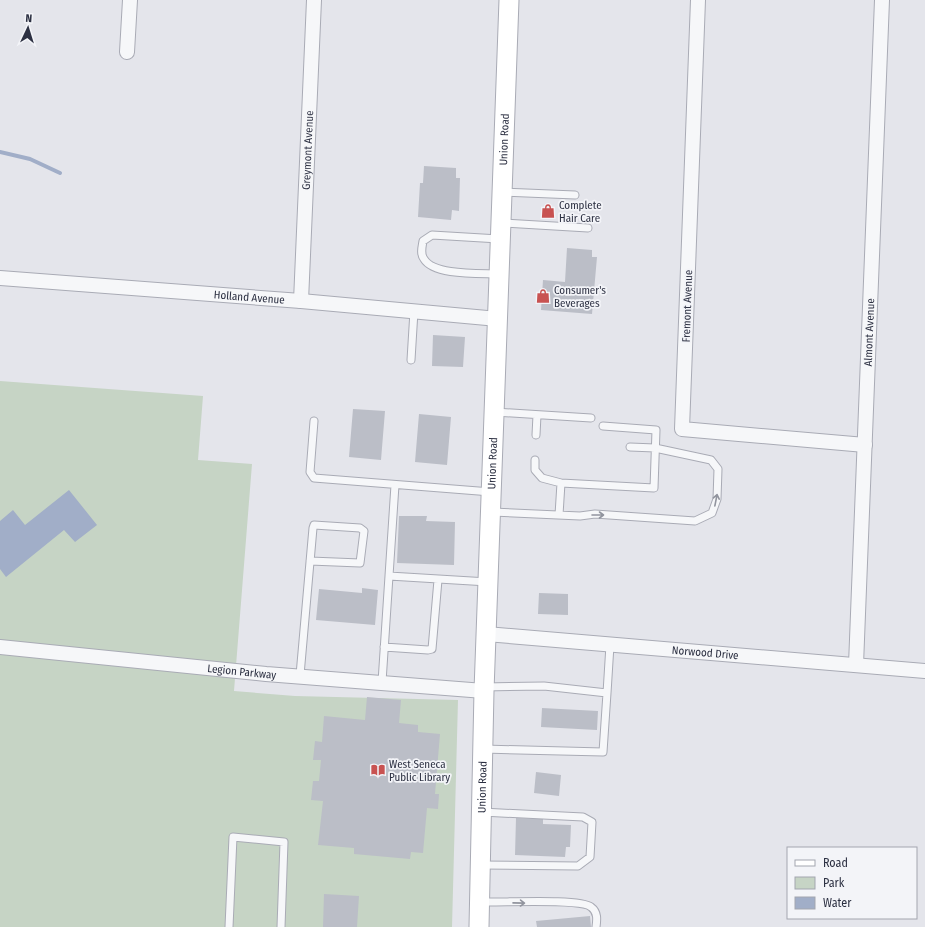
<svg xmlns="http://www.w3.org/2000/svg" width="925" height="927" viewBox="0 0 925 927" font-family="'Fira Sans Condensed',sans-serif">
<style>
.green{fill:#c6d4c5}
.water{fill:#a1aec8}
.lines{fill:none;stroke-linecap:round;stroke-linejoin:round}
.stream{stroke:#a1aec8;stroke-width:4}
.building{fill:#bbbec7}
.service-casing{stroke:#a9abb5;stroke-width:9}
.minor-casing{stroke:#a9abb5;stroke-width:16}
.secondary-casing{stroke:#a9abb5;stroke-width:21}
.service{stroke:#f6f7f9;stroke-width:7}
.minor{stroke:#f6f7f9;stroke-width:14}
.secondary{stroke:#fff;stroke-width:19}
.oneway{stroke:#91949e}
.labels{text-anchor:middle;stroke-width:3.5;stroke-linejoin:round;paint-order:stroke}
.street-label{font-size:11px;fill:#2c3042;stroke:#f3f4f8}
.poi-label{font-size:11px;fill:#2c3042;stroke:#f3f4f8;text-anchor:start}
</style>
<rect width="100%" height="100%" fill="#e4e5eb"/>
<path class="green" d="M0,381L203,396L198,460L252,464L234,691L295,696L458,700L452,927H0Z"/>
<path class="water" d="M69,490L97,525L75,542L64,530L6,577L0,569V521L13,510L25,525Z"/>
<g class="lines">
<path class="stream" d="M0,152L30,159L60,173"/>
</g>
<path class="building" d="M424,166L456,168V178H460L459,211L452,210L451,220L418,217L420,183H423Z
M567,248L592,250V257H597L592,314L541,310L543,280L565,282Z
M433,335L465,337L463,367L432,366Z
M353,409L385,411L381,460L349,457Z
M419,414L451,417L447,465L415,462Z
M399,516H427L426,521L455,522L454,565L397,563Z
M362,588L378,590L375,625L316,620L319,589L362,593Z
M539,593L568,594V615L538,614Z
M367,697L401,700L399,723L418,725V732L440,734L435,794H439L438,809L427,808L423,853L411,852L410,859L354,854V848L318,845L323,801L311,800L313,781H319L321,760H313L315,741L322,742L324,716L365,720Z
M542,708L598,711L597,730L541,727Z
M536,772L561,775L559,796L534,793Z
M516,818L543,819V824L571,825L570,847H566L565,857L515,855Z
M324,894L359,896L357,927H323Z
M590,916L591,927H537L536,921Z"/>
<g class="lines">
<defs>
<path id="service" d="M503,192L575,195
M502,223L588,228
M499,274C481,273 434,276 424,259C420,254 422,247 423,241L432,235L499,239
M411,360L414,311
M495,412L591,418
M314,421L310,472L314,478L491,492
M536,435L537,415
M535,460V470L542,478L561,483L654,488L656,430L603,426
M492,512L580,516L595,514L695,521L712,513L717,499L718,469L711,460L655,448L630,447
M559,515L561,483
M389,576L488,582
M384,647L428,650L432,649L438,580
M300,675L313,528L314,525L360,528L364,531L360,563L310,561
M382,682L395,485
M607,693L610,645
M483,749L603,752L607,693L544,686L484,687
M481,865L578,866L590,857L592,822L583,817L482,812
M480,902C499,903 580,898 591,907C598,912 597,920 596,927
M229,927L233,837L284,842L281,927"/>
<g id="minor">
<path d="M698,0L682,429L865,445"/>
<path d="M127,52L130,0"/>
<path id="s1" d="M0,278L301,301L498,319"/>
<path id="s2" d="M301,301L314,0"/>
<path id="s3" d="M486,634L925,671"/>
<path id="s4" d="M0,647L266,674L484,691"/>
<path id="s5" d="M856,665L882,0"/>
</g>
<g id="secondary">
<path id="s6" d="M479,927L484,691L509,0"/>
</g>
</defs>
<use href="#service" class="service-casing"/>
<use href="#minor" class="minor-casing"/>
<use href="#secondary" class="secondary-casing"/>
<use href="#service" class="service"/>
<use href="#minor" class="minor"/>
<use href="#secondary" class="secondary"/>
</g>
<defs><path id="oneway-shaft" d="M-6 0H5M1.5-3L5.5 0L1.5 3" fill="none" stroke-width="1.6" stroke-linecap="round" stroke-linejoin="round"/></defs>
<g class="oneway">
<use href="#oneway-shaft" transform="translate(716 500) rotate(-79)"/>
<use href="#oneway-shaft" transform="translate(598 515)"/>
<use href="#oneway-shaft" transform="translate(519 903) rotate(1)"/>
</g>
<defs>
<symbol id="shop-bare" viewBox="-9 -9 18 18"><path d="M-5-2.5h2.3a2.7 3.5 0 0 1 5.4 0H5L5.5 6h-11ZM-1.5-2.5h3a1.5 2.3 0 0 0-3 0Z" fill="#c85251" stroke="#f3f4f8" stroke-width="2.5" paint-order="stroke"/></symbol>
<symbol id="library-bare" viewBox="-9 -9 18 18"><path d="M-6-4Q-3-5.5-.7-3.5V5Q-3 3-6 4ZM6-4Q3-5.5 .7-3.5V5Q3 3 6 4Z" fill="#c85251" stroke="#f3f4f8" stroke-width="2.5" paint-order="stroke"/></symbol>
</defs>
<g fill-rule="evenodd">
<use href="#shop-bare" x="538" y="201" width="20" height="20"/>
<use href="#shop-bare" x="533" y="286" width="20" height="20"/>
<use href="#library-bare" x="368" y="760" width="20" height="20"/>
</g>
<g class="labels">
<g class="street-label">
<text dy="4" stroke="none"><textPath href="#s6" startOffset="788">Union Road</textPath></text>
<text dy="4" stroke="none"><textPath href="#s2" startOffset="151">Greymont Avenue</textPath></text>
<text dy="4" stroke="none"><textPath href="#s1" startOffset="250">Holland Avenue</textPath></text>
<text transform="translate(687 306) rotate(-88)" y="4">Fremont Avenue</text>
<text dy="4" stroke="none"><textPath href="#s5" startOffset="333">Almont Avenue</textPath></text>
<text dy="4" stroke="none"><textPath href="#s6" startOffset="464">Union Road</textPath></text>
<text dy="4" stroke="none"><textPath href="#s3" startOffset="220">Norwood Drive</textPath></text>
<text dy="4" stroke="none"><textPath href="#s4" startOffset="243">Legion Parkway</textPath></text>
<text dy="4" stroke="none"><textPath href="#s6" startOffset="140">Union Road</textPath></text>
</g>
<g class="poi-label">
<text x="559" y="209">Complete<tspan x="559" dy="13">Hair Care</tspan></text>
<text x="554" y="294">Consumer's<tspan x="554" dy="13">Beverages</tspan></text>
<text x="389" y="768">West Seneca<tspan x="389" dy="13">Public Library</tspan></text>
</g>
</g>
<rect x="787" y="847" width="130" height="72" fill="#f3f4f8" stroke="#a3a6af"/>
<rect x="795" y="860" width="20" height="6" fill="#ffffff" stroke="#a3a6af"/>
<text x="823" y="867" font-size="12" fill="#2c3042">Road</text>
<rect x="795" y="877" width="20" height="12" fill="#c6d4c5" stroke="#a3a6af"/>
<text x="823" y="887" font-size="12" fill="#2c3042">Park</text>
<rect x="795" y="897" width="20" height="12" fill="#a1aec8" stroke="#a3a6af"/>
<text x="823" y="907" font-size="12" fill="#2c3042">Water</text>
<g transform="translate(28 28) rotate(4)" stroke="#f3f4f8" stroke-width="3" paint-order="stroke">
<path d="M0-3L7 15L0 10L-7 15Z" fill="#2c3042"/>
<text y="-6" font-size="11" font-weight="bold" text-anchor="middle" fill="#2c3042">N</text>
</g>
</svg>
